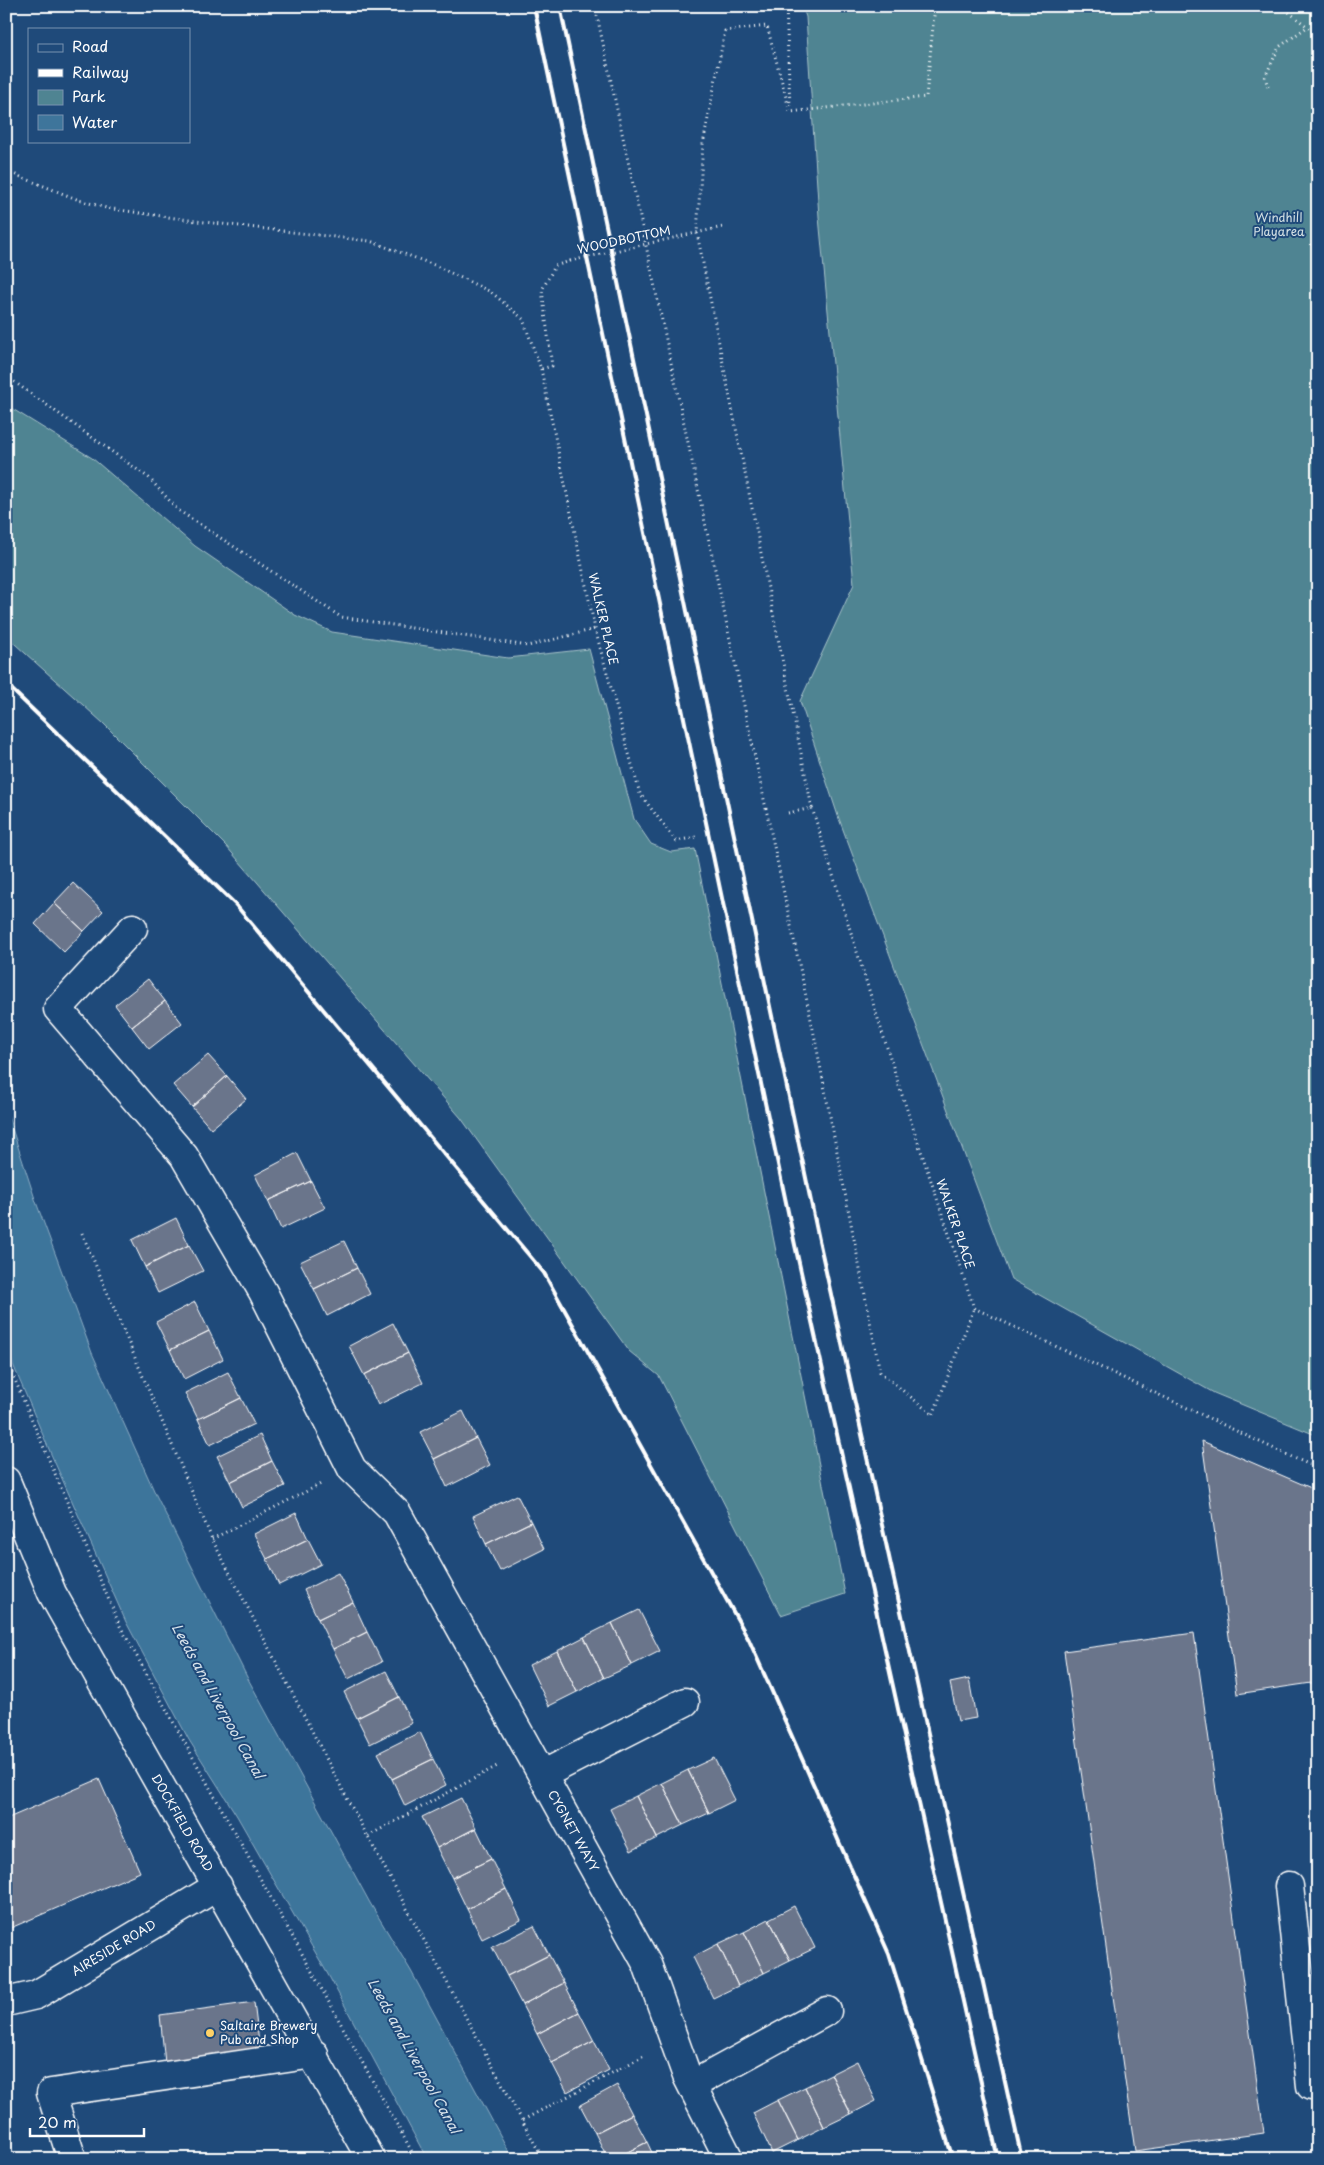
<svg xmlns="http://www.w3.org/2000/svg" width="1324" height="2165" viewBox="0 0 1324 2165" font-family="'Playpen Sans',sans-serif">
<style>
.green{fill:#4f8492;stroke:#a7c2c8}
.water{fill:#3e759b;stroke:#8bacc3}
.building{fill:#6b748b;stroke:#fff}
.lines{fill:none;stroke-linecap:round;stroke-linejoin:round}
.minor-casing{stroke:#fff;stroke-width:31}
.path{stroke:#fff;stroke-width:3;stroke-dasharray:1 4;stroke-linecap:butt}
.minor{stroke:#1f4a7a;stroke-width:28}
.rail{stroke:#fff;stroke-width:4}
.path-bridge{stroke:#fff;stroke-width:3;stroke-dasharray:1 4;stroke-linecap:butt}
.poi-dot{fill:#ffd166;stroke:#1f4a7a;stroke-width:2}
.labels{text-anchor:middle;stroke-width:4;stroke-linejoin:round;paint-order:stroke}
.park-label{font-size:12px;fill:#d3e0e4;stroke:#1f4a7a}
.street-label{font-size:12px;fill:#fff;stroke:#1f4a7a}
.poi-label{font-size:12px;fill:#fff;stroke:#1f4a7a;text-anchor:start}
.water-label{font-size:14px;font-style:italic;fill:#d8e3eb;stroke:#1f4a7a}
</style>
<rect width="100%" height="100%" fill="#1f4a7a"/>
<filter id="ink" filterUnits="userSpaceOnUse"><feTurbulence type="fractalNoise" baseFrequency=".02" numOctaves="2"/><feDisplacementMap in="SourceGraphic" scale="10" xChannelSelector="R" yChannelSelector="G"/><feConvolveMatrix kernelMatrix="1 2 1 2 8 2 1 2 1" color-interpolation-filters="sRGB"/></filter>
<g filter="url(#ink)">
<path class="green" d="M802,6H1308L1318,15V1436L1214,1393L1011,1279L838,816L800,701L854,584L819,217L806,17Z
M6,405L92,458L195,546L295,615L332,632L508,658L589,649L634,819L651,844L671,852L695,849L845,1594L781,1615L659,1376L629,1351L461,1118L226,846L103,723L6,636Z"/>
<path class="water" d="M6,1110L36,1202L92,1353L156,1495L247,1677L370,1903L411,1971L513,2159H427L330,1978L237,1816L189,1740L126,1622L51,1454L14,1367L6,1344Z"/>
<path class="building" d="M73,883L103,911L84,931L54,903Z
M54,903L84,931L64,952L35,924Z
M148,979L165,1001L132,1027L115,1005Z
M165,1001L182,1023L149,1049L132,1027Z
M208,1055L227,1076L192,1107L173,1085Z
M227,1076L246,1099L211,1129L192,1107Z
M297,1153L311,1181L268,1201L255,1175Z
M311,1181L325,1208L281,1229L268,1201Z
M176,1218L189,1245L145,1267L132,1240Z
M344,1241L357,1268L314,1289L300,1262Z
M189,1245L203,1271L158,1293L145,1267Z
M357,1268L370,1294L327,1316L314,1289Z
M195,1302L209,1331L170,1350L156,1322Z
M393,1323L408,1353L364,1375L349,1346Z
M209,1331L223,1359L184,1379L170,1350Z
M408,1353L423,1383L378,1405L364,1375Z
M228,1372L241,1398L198,1419L185,1393Z
M241,1398L254,1424L210,1445L198,1419Z
M463,1411L476,1438L434,1459L420,1432Z
M260,1435L272,1461L230,1482L217,1456Z
M476,1438L490,1465L447,1487L434,1459Z
M1202,1441L1318,1491V1682L1237,1694Z
M272,1461L285,1486L242,1507L230,1482Z
M517,1495L531,1522L486,1544L473,1516Z
M296,1513L308,1539L267,1559L254,1534Z
M531,1522L544,1549L500,1571L486,1544Z
M308,1539L321,1564L279,1585L267,1559Z
M338,1573L353,1602L318,1619L304,1590Z
M353,1602L367,1632L333,1649L318,1619Z
M639,1610L660,1651L632,1665L612,1623Z
M612,1623L632,1665L604,1678L584,1637Z
M367,1632L382,1662L348,1679L333,1649Z
M1194,1633L1264,2133L1135,2151L1064,1651Z
M584,1637L604,1678L577,1692L557,1651Z
M557,1651L577,1692L549,1706L529,1665Z
M386,1671L399,1697L357,1718L344,1692Z
M969,1679L976,1718L958,1721L950,1683Z
M399,1697L412,1723L370,1744L357,1718Z
M420,1732L433,1759L392,1779L378,1753Z
M714,1758L735,1800L709,1813L688,1770Z
M433,1759L446,1785L405,1806L392,1779Z
M688,1770L709,1813L683,1825L662,1783Z
M99,1779L140,1872L6,1930V1819Z
M662,1783L683,1825L657,1838L636,1796Z
M636,1796L657,1838L631,1851L610,1809Z
M461,1798L476,1828L437,1848L422,1817Z
M476,1828L491,1859L452,1878L437,1848Z
M491,1859L506,1889L467,1909L452,1878Z
M506,1889L521,1920L482,1939L467,1909Z
M794,1906L815,1948L790,1960L769,1919Z
M769,1919L790,1960L764,1973L744,1932Z
M534,1926L549,1955L507,1976L492,1947Z
M744,1932L764,1973L738,1986L718,1944Z
M718,1944L738,1986L713,1998L693,1957Z
M549,1955L564,1983L522,2005L507,1976Z
M564,1983L579,2012L537,2034L522,2005Z
M254,2002L260,2051L165,2063L160,2015Z
M579,2012L594,2041L552,2063L537,2034Z
M594,2041L609,2070L567,2092L552,2063Z
M857,2061L876,2101L851,2114L831,2074Z
M831,2074L851,2114L824,2127L805,2087Z
M617,2085L632,2114L595,2133L580,2105Z
M805,2087L824,2127L798,2140L778,2100Z
M778,2100L798,2140L772,2153L753,2113Z
M632,2114L647,2142L614,2159H608L595,2133Z
M647,2142L655,2159H614Z"/>
<g class="lines">
<defs>
<path id="minor" d="M133,928L58,1009L184,1156L263,1292L352,1469L397,1513L647,1964L687,2076L729,2159
M6,1481L52,1593L371,2159
M542,1775L685,1702
M1289,1886L1311,2086L1318,2085
M6,2002L36,1995L218,1886
M692,2085L827,2011
M72,2159L51,2093L314,2054"/>
</defs>
<use href="#minor" class="minor-casing"/>
<path class="path" d="M595,6L814,1034L880,1372L933,1415L974,1308
M786,6L790,106
M1281,6L1318,35
M1268,87L1265,77L1279,47L1307,27
M6,171L79,200L106,208L196,221L370,241L434,265L491,292L523,319L541,369L552,366L542,290L555,266L570,261
M682,236L723,227
M541,369L595,629L640,794L676,841L696,837
M6,376L149,478L178,510L341,617L528,646L595,629
M812,808L697,233L703,144L725,31L767,26L790,112L926,97L935,6
M788,813L812,808L899,1086L974,1308L1294,1458L1318,1468
M82,1233L212,1539L350,1804L543,2159
M6,1359L120,1626L416,2159
M212,1539L321,1484
M368,1836L499,1765
M523,2120L644,2056"/>
<use href="#minor" class="minor"/>
<path class="rail" d="M534,6L795,1245L998,2159
M560,6L819,1240L1022,2159
M6,684L235,904L544,1273L749,1640L889,1954L953,2159"/>
<path class="path-bridge" d="M570,261L682,236"/>
</g>
</g>
<circle class="poi-dot" cx="210" cy="2033" r="5"/>
<g class="labels">
<g class="park-label">
<text x="1279" y="222">Windhill<tspan x="1279" dy="14">Playarea</tspan></text>
</g>
<g class="street-label">
<text transform="translate(624 240) rotate(-12)" y="4">WOODBOTTOM</text>
<text transform="translate(603 619) rotate(77)" y="4">WALKER PLACE</text>
<text transform="translate(955 1224) rotate(71)" y="4">WALKER PLACE</text>
<text transform="translate(182 1823) rotate(60)" y="4">DOCKFIELD ROAD</text>
<text transform="translate(573 1831) rotate(61)" y="4">CYGNET WAYY</text>
<text transform="translate(114 1948) rotate(-31)" y="4">AIRESIDE ROAD</text>
</g>
<g class="poi-label">
<text x="220" y="2030">Saltaire Brewery<tspan x="220" dy="14">Pub and Shop</tspan></text>
</g>
<g class="water-label">
<text transform="translate(218 1701) rotate(61)" y="5">Leeds and Liverpool Canal</text>
<text transform="translate(414 2056) rotate(61)" y="5">Leeds and Liverpool Canal</text>
</g>
</g>
<rect width="1324" height="2165" fill="none" stroke="#1f4a7a" stroke-width="25"/>
<rect x="12" y="12" width="1299" height="2140" fill="none" stroke="#fff" stroke-width="2" filter="url(#ink)"/>
<rect x="28" y="28" width="162" height="115" fill="#1f4a7a" stroke="#7992af"/>
<rect x="38" y="44" width="25" height="8" fill="#1f4a7a" stroke="#7992af"/>
<text x="72" y="52" font-size="15" fill="#ffffff">Road</text>
<rect x="38" y="69" width="25" height="8" fill="#ffffff" stroke="#7992af"/>
<text x="72" y="78" font-size="15" fill="#ffffff">Railway</text>
<rect x="38" y="90" width="25" height="15" fill="#4f8492" stroke="#7992af"/>
<text x="72" y="102" font-size="15" fill="#ffffff">Park</text>
<rect x="38" y="115" width="25" height="15" fill="#3e759b" stroke="#7992af"/>
<text x="72" y="128" font-size="15" fill="#ffffff">Water</text>
<path d="M30 2128v8h114v-8" fill="none" stroke="#ffffff" stroke-width="2.5"/>
<text x="38" y="2128" font-size="15" fill="#ffffff" stroke="#1f4a7a" stroke-width="4" paint-order="stroke">20 m</text>
</svg>
